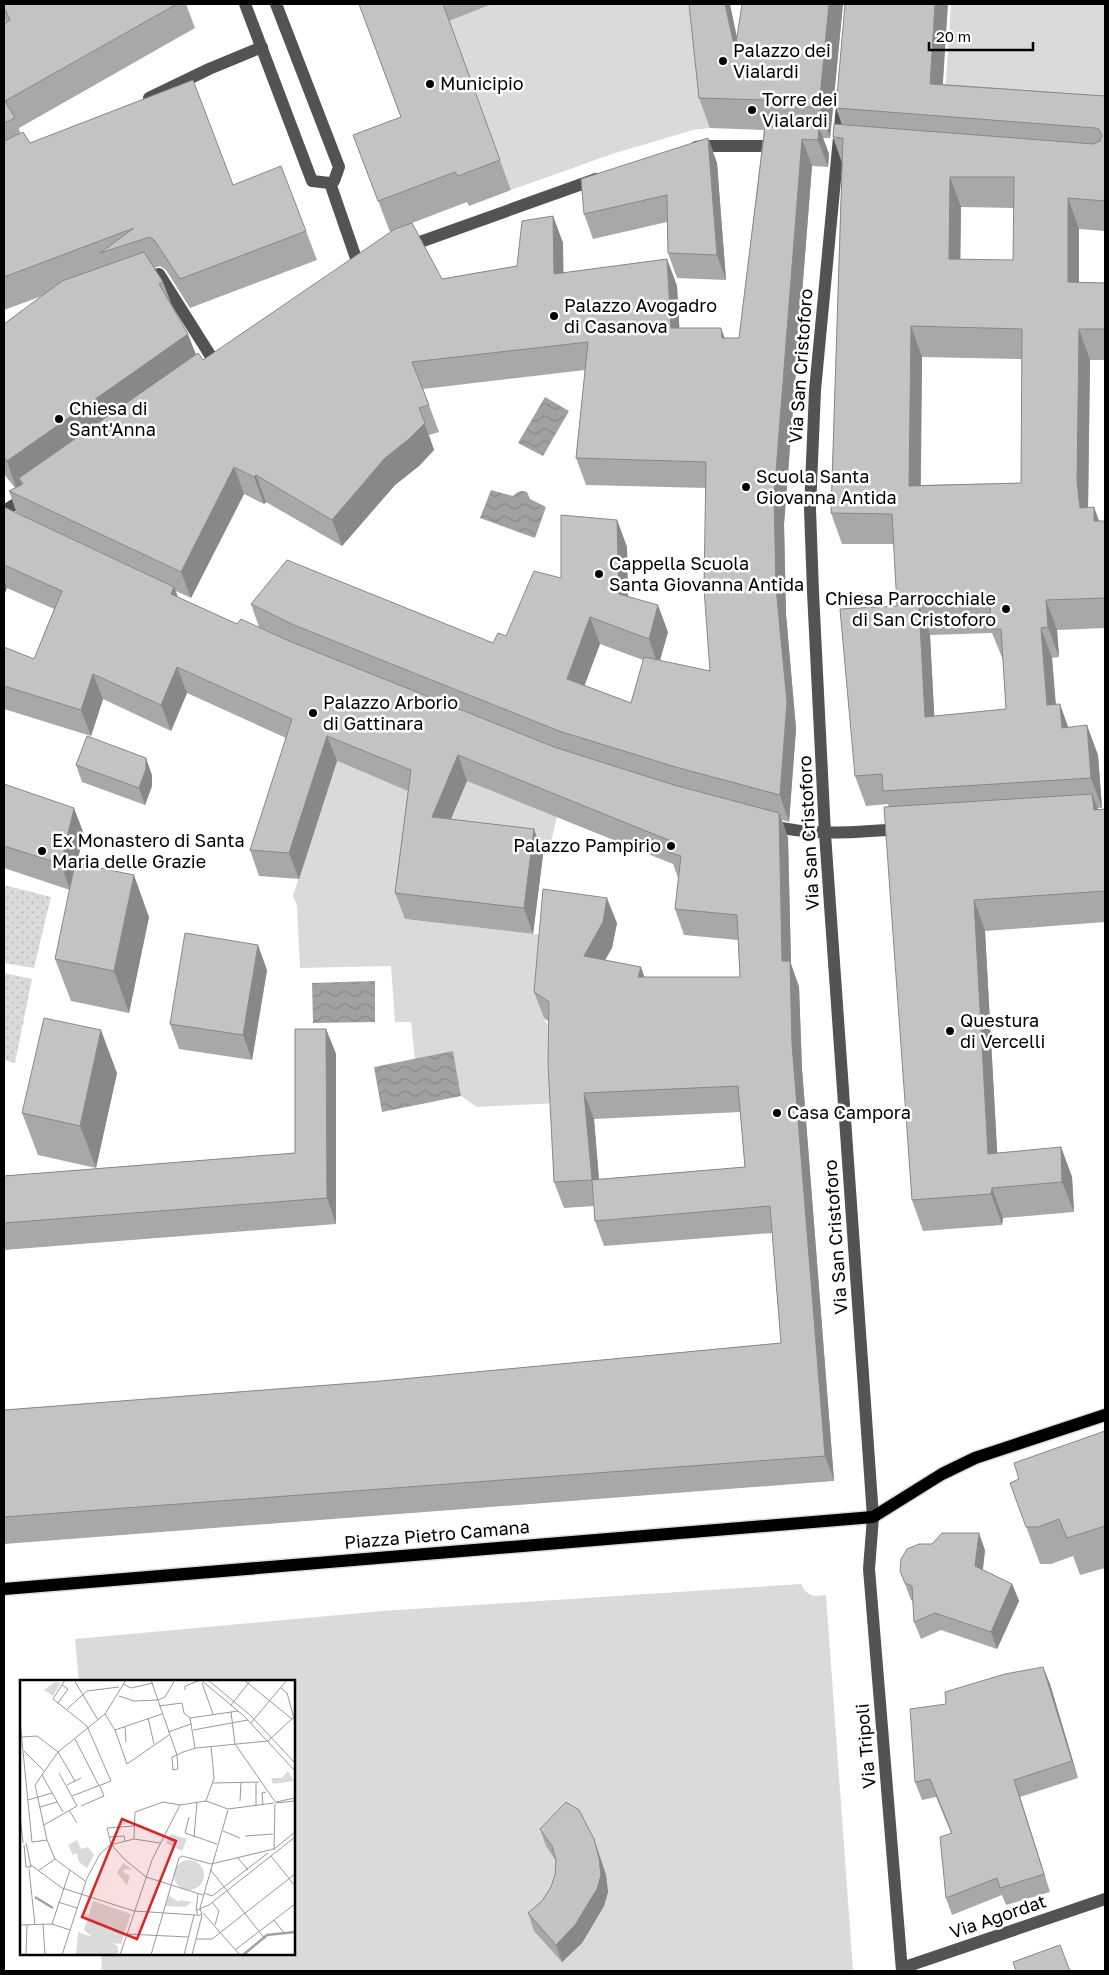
<svg xmlns="http://www.w3.org/2000/svg" width="1109" height="1975" viewBox="0 0 1109 1975" font-family="'Golos Text',sans-serif">
<style>
.grass{fill:url(#grass-dots)}
.green{fill:#dadada}
.water{fill:url(#water-waves)}
.lines{fill:none;stroke-linecap:round;stroke-linejoin:round}
.major-casing{stroke:#dbdbdb;stroke-width:15}
.minor{stroke:#535353;stroke-width:12}
.major{stroke:#000;stroke-width:12}
.wall{fill:#a8a8a8;fill-rule:evenodd}
.shaded-wall{fill:#888}
.building{fill:#c3c3c3;stroke:#888;fill-rule:evenodd}
.poi-dot{fill:#000;stroke:#fff;stroke-width:2}
.labels{text-anchor:middle;stroke-width:5;stroke-linejoin:round;paint-order:stroke}
.poi-label{font-size:18px;fill:#000;stroke:#fff;text-anchor:start}
.street-label{font-size:18px;fill:#000;stroke:#fff}
.inset-river{fill:none;stroke:#a1a1a1;stroke-width:2.5}
.inset-road{fill:none;stroke:#999;stroke-width:1}
.view{fill:#d62828;fill-opacity:0.15;stroke:#d62828;stroke-width:2.5}
.inset-edge{fill:none;stroke:#000;stroke-width:2.5}
</style>
<defs>
<pattern id="grass-dots" width="8" height="8" patternUnits="userSpaceOnUse" patternTransform="scale(1.25)"><rect width="8" height="8" fill="#dadada"/><path d="M2 2h.1M6 6h.1" fill="none" stroke="#b9b9b9" stroke-width="1.8" stroke-linecap="round"/></pattern>
<pattern id="water-waves" width="16" height="10" patternUnits="userSpaceOnUse" patternTransform="scale(1.25)"><rect width="16" height="10" fill="#a1a1a1"/><path d="M0 5q4-4 8 0t8 0" fill="none" stroke="#898989"/></pattern>
</defs>
<rect width="100%" height="100%" fill="#fff"/>
<path class="grass" d="M4,885L51,897L34,968L4,963Z
M4,973L32,979L15,1063L4,1060Z"/>
<path class="green" d="M492,4H693L699,25L710,128L693,130L612,154L511,190L449,21Z
M951,4H1105V123L944,111Z
M336,761L455,810L467,781L557,817L551,842L543,855L405,919L533,934L550,935L544,1018L558,1045V1103L477,1107L461,1096L453,1052L415,1059L411,1022H395L391,966L300,968L297,906L293,896Z
M801,1584C807,1596 813,1597 826,1595L853,1971H102L101,1954H294V1681H79L75,1639L383,1611Z"/>
<path class="water" d="M545,397L569,411L543,456L518,443Z
M491,490L513,496C518,491 521,490 527,492L530,499L546,507L535,538L480,518Z
M375,981V1022L313,1023L312,983Z
M453,1051L461,1096L382,1112L374,1067Z"/>
<g class="lines">
<defs>
<path id="major" d="M4,1589L873,1517L942,1474L975,1458L1105,1415"/>
</defs>
<use href="#major" class="major-casing"/>
<path class="minor" d="M245,4L312,181L330,183
M276,4L339,167L334,181L330,183
M149,98L209,69L262,47
M842,106L815,390L810,509L813,592L825,834L873,1517L869,1569L902,1971
M696,147L703,146H779
M330,183L358,264
M406,247L596,179
M142,280L159,274L217,366
M4,511L27,497
M769,825C815,837 857,832 903,829
M902,1968L1105,1899"/>
<use href="#major" class="major"/>
</g>
<path class="wall" d="M4,4H186L195,28L19,128L20,133L30,143L233,185L306,231L317,260L190,308L166,270L160,266L154,268L163,282L171,303L196,354L203,360L393,231L390,232L353,135L401,117L359,4H492L449,21L511,190L469,206L467,202L412,223L442,279L517,266L553,216L563,243V273L667,259L677,286L679,328L725,338H739L764,130L710,128L699,98L737,37L843,4L830,138H823L829,154L828,167L812,166L784,524L786,614L796,729L789,822L782,820L788,838L791,964L799,987L802,1069L834,1481L4,1544V1410L381,1381L781,1343L772,1233L604,1246L595,1221L594,1206L564,1208L554,1182L548,1021L544,1018L534,992L617,923L612,948L605,960L644,977H740L738,940L684,935L675,909L678,878L673,864L467,781L451,819L543,855L533,934L405,919L395,893L408,791L337,761L299,879L259,876L250,850L286,738L187,693L171,731L103,699L91,736L4,709V647L34,659L54,609L7,588L4,595V507L17,514L9,491L15,488L4,474V324L42,296L4,310V24L6,22L4,17ZM585,370L576,458L586,485L706,488L710,671L660,661L668,632L628,596L627,547L617,520L506,636L493,643L251,604L259,627L237,624L178,597L176,591L191,598L244,494L264,504L266,502L342,546L395,485L419,466L434,450L429,435L439,432L423,389ZM600,644L643,660L631,703L584,685ZM740,1112L745,1167L599,1179L594,1119Z
M942,84L1105,96V231L1079,229V282L1105,283V360H1090L1088,507L1099,521H1105V628L1057,630L1059,657L1052,658L1056,705L1068,727L1098,755L1102,808H1098V809H1105V922L985,931L997,1153L1061,1147L1072,1177L1074,1212L1003,1218L1002,1225L923,1231L912,1200L889,807L888,804L866,806L855,776L897,606L894,544H842L831,513L842,163L833,137L842,125L836,108ZM961,207L1014,208L1013,260H960ZM922,357L1022,359L1021,483L921,485ZM992,633L1003,660L1006,709L934,716L930,635Z
M708,138L717,163L726,280L677,278L668,253L667,222L593,239L584,214Z
M76,765L152,775V786L145,805L82,782Z
M4,784L84,834L77,863L149,917L129,1013L71,1001L55,959L70,890L4,868Z
M267,970L252,1060L179,1049L170,1024Z
M326,1029L336,1054V1224L4,1250V1176L295,1153Z
M117,1073L96,1168L38,1155L22,1113Z
M1105,1431V1568L1080,1575L1073,1556L1051,1564H1040L1010,1483L1019,1479Z
M985,1550L983,1570L1012,1584L1019,1601L997,1649L941,1630L921,1639L914,1622L913,1601L911,1600L900,1571Z
M1043,1667L1050,1684L1078,1778L1020,1797L1050,1892L1006,1905L1002,1895L952,1915L946,1898L951,1833L936,1797L922,1800L915,1782L946,1704Z
M540,1829L594,1839L606,1875L608,1892L604,1906L582,1943L562,1962L534,1931L528,1913L542,1901L551,1887L555,1875L556,1861L546,1846Z"/>
<path class="shaded-wall" d="M725,4H730L746,80L735,50Z
M829,4H843L830,138L819,107Z
M935,4H948L941,114L930,84Z
M819,127L829,154L828,167L818,140Z
M708,138L717,163L726,280L717,255Z
M802,139L812,166L784,524L786,614L796,729L789,822L780,795L774,497Z
M950,177L961,207L960,290L949,259Z
M1068,198L1079,229V313L1068,282Z
M553,216L563,243L564,301L554,274Z
M667,259L677,286L681,355L671,328Z
M911,326L922,357L920,516L909,486Z
M721,328L731,355L722,338Z
M1079,329L1090,360L1088,512L1080,508L1077,482Z
M188,334L200,365L23,484L19,478L23,489L18,493L7,461Z
M419,408L434,450L419,466L395,485L342,546L332,520Z
M234,467L244,494L191,598L181,572Z
M256,475L266,502L264,504L254,477Z
M1094,507L1105,537L1094,521Z
M617,520L627,547L628,621L619,594Z
M4,579L7,588L4,595Z
M174,587L183,613L171,594Z
M1046,600L1057,630L1059,657L1048,627Z
M658,605L668,632L658,666L649,639Z
M919,605L930,635L936,747L925,717Z
M590,617L600,644L577,706L567,679Z
M1041,628L1052,658L1058,736L1047,705Z
M177,667L187,693L171,731L161,705Z
M93,674L103,699L91,736L81,710Z
M1060,704L1071,735L1062,728Z
M1087,725L1098,755L1102,808L1091,778Z
M327,736L337,761L299,879L289,853Z
M458,755L467,781L441,842L432,817Z
M146,758L152,775V786L145,805L139,788Z
M1092,794L1104,824L1094,810Z
M74,808L84,834L70,890L61,864Z
M779,813L788,838L791,964L799,987L802,1069L834,1481L825,1456L782,961Z
M534,829L543,855L533,934L524,908Z
M134,875L149,917L129,1013L114,971Z
M607,898L617,923L612,948L593,981L584,956Z
M974,900L985,931L999,1184L988,1154Z
M258,945L267,970L252,1060L243,1035Z
M641,967L650,993L638,977Z
M326,1029L336,1054V1224L327,1198Z
M101,1030L117,1073L96,1168L80,1126Z
M584,1093L594,1119L601,1205L592,1180Z
M1061,1147L1072,1177L1074,1212L1062,1182Z
M992,1188L1003,1218L1002,1225L991,1194Z
M979,1533L985,1550L981,1583L975,1566Z
M1012,1584L1019,1601L997,1649L991,1632Z
M1043,1667L1050,1684L1078,1778L1072,1761Z
M1014,1780L1020,1797L1050,1892L1044,1874Z
M594,1839L606,1875L608,1892L604,1906L582,1943L562,1962L556,1945Z"/>
<path class="building" d="M4,4H177L5,101L15,118L4,123V24L10,20L4,7Z
M359,4H443L500,160L458,176L455,172L378,201L353,135L401,117Z
M689,4H725L735,50L742,4H829L819,107H765L766,100L699,98Z
M845,4H935L930,84L1105,96V201L1068,198V282L1105,283V329H1079L1077,482L1080,508L1094,507V521H1105V598L1046,600L1048,627L1041,628L1047,705L1060,704L1062,728L1087,725L1091,778L883,791L882,774L855,776L840,609L897,606L892,514L831,513L843,138L833,137L834,124L1093,144L1100,141L1102,136L1099,129L1095,128L836,108ZM950,177H1014L1013,260L949,259ZM911,326L1022,329L1021,483L909,486ZM990,602L991,629H1001L1006,709L925,717L919,605Z
M193,80L233,185L281,166L306,231L180,279L155,241L150,237L100,253L134,228L4,277V141L23,132L30,143Z
M765,127H819L818,140L802,139L774,497L776,587L787,702L780,795L679,768L559,731L294,625L251,604L287,560L493,643L498,633L506,636L534,571L561,578V515L617,520L619,594L658,605L649,639L590,617L567,679L631,703L644,657L710,671L704,589L706,462L576,458L588,342L412,362L429,405L419,408L425,423L409,439L385,458L332,520L256,475L254,477L234,467L181,572L9,491L23,484L19,478L198,353L203,360L395,229L412,223L442,279L517,266L522,221L553,216L554,274L667,259L671,328H721L722,338H739Z
M708,138L717,255L668,253L667,195L584,214L581,179Z
M144,252L163,282L159,284L188,334L7,461L4,457V324L62,281Z
M4,507L174,587L171,594L237,624L241,619L289,641L554,747L674,785L779,813L782,961H790L792,1044L825,1456L4,1517V1410L381,1381L781,1343L770,1206L595,1221L592,1180L554,1182L548,1063L549,1002L534,992L543,889L607,898L603,922L584,956L641,967L638,977H740L737,915L675,909L681,856L668,852L671,841L458,755L432,817L534,829L524,908L395,893L411,770L327,736L289,853L250,850L292,719L177,667L161,705L93,674L81,710L4,686V647L34,659L62,591L4,565ZM738,1086L745,1167L592,1180L584,1093Z
M87,736L146,758V769L139,788L76,765Z
M4,784L74,808L61,864L4,846Z
M1092,794L1094,810L1105,809V891L974,900L988,1154L1061,1147L1062,1182L992,1188L991,1194L912,1200L884,807Z
M75,863L134,875L114,971L55,959Z
M185,933L258,945L243,1035L170,1024Z
M44,1018L101,1030L80,1126L22,1113Z
M295,1029H326L327,1198L4,1223V1176L295,1153Z
M1105,1431V1526L1067,1538L1059,1519L1038,1527H1026L1010,1483L1019,1479L1014,1463Z
M942,1533H979L975,1566L1012,1584L991,1632L935,1613L914,1622L912,1586L905,1583L900,1571L901,1559L907,1549L919,1544H932Z
M1043,1667L1072,1761L1014,1780L1044,1874L1000,1888L997,1878L946,1898L940,1837L952,1833L930,1779L915,1782L910,1709L946,1704L945,1692L1005,1674Z
M566,1802L579,1810L594,1839L599,1858L601,1875L597,1889L575,1925L556,1945L528,1913L542,1901L551,1887L555,1875L556,1860L552,1846L540,1829Z
M1060,1945L1070,1971H1016L1013,1962Z"/>
<g class="poi-dot">
<circle cx="723" cy="61" r="5"/>
<circle cx="430" cy="84" r="5"/>
<circle cx="752" cy="110" r="5"/>
<circle cx="554" cy="316" r="5"/>
<circle cx="59" cy="419" r="5"/>
<circle cx="746" cy="487" r="5"/>
<circle cx="599" cy="574" r="5"/>
<circle cx="1006" cy="609" r="5"/>
<circle cx="313" cy="713" r="5"/>
<circle cx="671" cy="846" r="5"/>
<circle cx="42" cy="851" r="5"/>
<circle cx="950" cy="1031" r="5"/>
<circle cx="777" cy="1113" r="5"/>
</g>
<g class="labels">
<g class="poi-label">
<text x="733" y="57">Palazzo dei<tspan x="733" dy="21">Vialardi</tspan></text>
<text x="440" y="90">Municipio</text>
<text x="762" y="106">Torre dei<tspan x="762" dy="21">Vialardi</tspan></text>
<text x="564" y="312">Palazzo Avogadro<tspan x="564" dy="21">di Casanova</tspan></text>
<text x="69" y="415">Chiesa di<tspan x="69" dy="21">Sant'Anna</tspan></text>
<text x="756" y="483">Scuola Santa<tspan x="756" dy="21">Giovanna Antida</tspan></text>
<text x="609" y="570">Cappella Scuola<tspan x="609" dy="21">Santa Giovanna Antida</tspan></text>
<text x="996" y="605" text-anchor="end">Chiesa Parrocchiale<tspan x="996" dy="21">di San Cristoforo</tspan></text>
<text x="323" y="709">Palazzo Arborio<tspan x="323" dy="21">di Gattinara</tspan></text>
<text x="52" y="847">Ex Monastero di Santa<tspan x="52" dy="21">Maria delle Grazie</tspan></text>
<text x="661" y="852" text-anchor="end">Palazzo Pampirio</text>
<text x="960" y="1027">Questura<tspan x="960" dy="21">di Vercelli</tspan></text>
<text x="787" y="1119">Casa Campora</text>
</g>
<g class="street-label">
<text transform="translate(801 366) rotate(-86)" y="6">Via San Cristoforo</text>
<text transform="translate(809 833) rotate(-93)" y="6">Via San Cristoforo</text>
<text transform="translate(836 1237) rotate(-94)" y="6">Via San Cristoforo</text>
<text transform="translate(437 1535) rotate(-5)" y="6">Piazza Pietro Camana</text>
<text transform="translate(866 1746) rotate(-95)" y="6">Via Tripoli</text>
<text transform="translate(998 1917) rotate(-19)" y="6">Via Agordat</text>
</g>
</g>
<g transform="translate(20 1680)">
<rect width="275" height="275" fill="#fff"/>
<path d="M148,215L159,222L160,220L172,222L165,227L146,226Z" fill="#dadada"/>
<path d="M268,91L274,101L253,104L251,98H262Z" fill="#dadada"/>
<path d="M35,2L41,3L33,16L24,10ZM151,154L167,159L162,171L146,163ZM57,160L61,169L68,167L74,175L67,188L59,182L57,173L53,175L48,165ZM154 195a15 15 0 1 1 30 0a15 15 0 1 1-30 0ZM103,183L113,190L105,189L103,192L110,196L107,205L97,193ZM73,221L111,234L101,264L92,263L98,266V275H56L58,252L72,257L64,250Z" fill="#dadada"/>
<path class="inset-river" d="M15,217L33,228M223,275L247,255L275,252"/>
<path class="inset-road" d="M45,0L33,19L67,46L91,101L52,116M54,0L78,40M131,0L157,75L158,89L153,90L152,77L157,75L163,72L176,68L248,61L275,36M181,0L224,36L275,91M188,0L230,35L275,83M224,0L272,39M182,3L193,34M103,4L111,8L133,3M261,8L267,13L275,42M165,10V6L181,0M99,16L114,21L138,20L145,17L155,0M38,23L48,9L42,5M211,25L231,0M139,26L162,23L164,33L170,38M47,29L67,11L99,7M211,32L215,64L256,123M85,34L95,50L107,84L149,55M128,38L134,64M170,38L218,31M170,38L175,68M0,41L12,162M231,43L267,0M105,46L106,62M95,50L142,34M173,50L228,40M148,52L171,44M2,57L17,56L38,72L55,101M55,59L79,106M4,71L24,91M39,93L57,126M22,95L43,132M193,103L239,102M236,103V126M47,105L61,98M8,120L32,113M186,121L194,98L191,66M220,121L221,102M256,122L275,118M256,123L275,121M243,125L242,113L246,112M61,126L84,116L80,106M20,127L37,122M49,130L57,143M115,132L143,122L160,125L186,121L208,129L254,123M0,135L3,163M169,137L165,153L197,164M24,145L57,126M114,146L87,148L91,164L103,178L126,197L183,215M203,151L220,158M225,156L253,154M89,157L104,156L105,161M174,157L177,123M114,159L115,132M12,162L27,160M6,163L11,187M4,165L6,187H11M254,170L255,124M251,176L275,206M218,178L228,190M11,185L42,208L114,231L176,235M9,189L15,245M190,189L245,259M18,191L35,179M65,201L35,179L27,160L15,105L38,72L85,34L106,0M184,213L192,216L248,173M38,222L57,228M192,222L199,231L195,245M180,228L208,130M180,229L182,234L177,236V230L189,225L275,157M176,231L178,214M183,233L220,275M254,240L264,253M23,244L25,275M32,244L50,190M0,245L32,244L50,250M107,254L168,257M176,259H192L275,194M215,270L275,224M6,275L7,245M42,275L67,198L80,174L90,165L114,159L140,163M100,275L132,180L160,125M131,275L159,178L162,176L191,184L254,169L275,152M164,275L174,235M172,275L182,235"/>
<path class="view" d="M102,139L156,161L117,259L62,237Z"/>
<rect width="275" height="275" class="inset-edge"/>
</g>
<rect width="1109" height="1975" fill="none" stroke="#000000" stroke-width="10"/>
<path d="M929 42v8h104v-8" fill="none" stroke="#000000" stroke-width="2.5"/>
<text x="936" y="42" font-size="15" fill="#000000" stroke="#ffffff" stroke-width="4" paint-order="stroke">20 m</text>
</svg>
